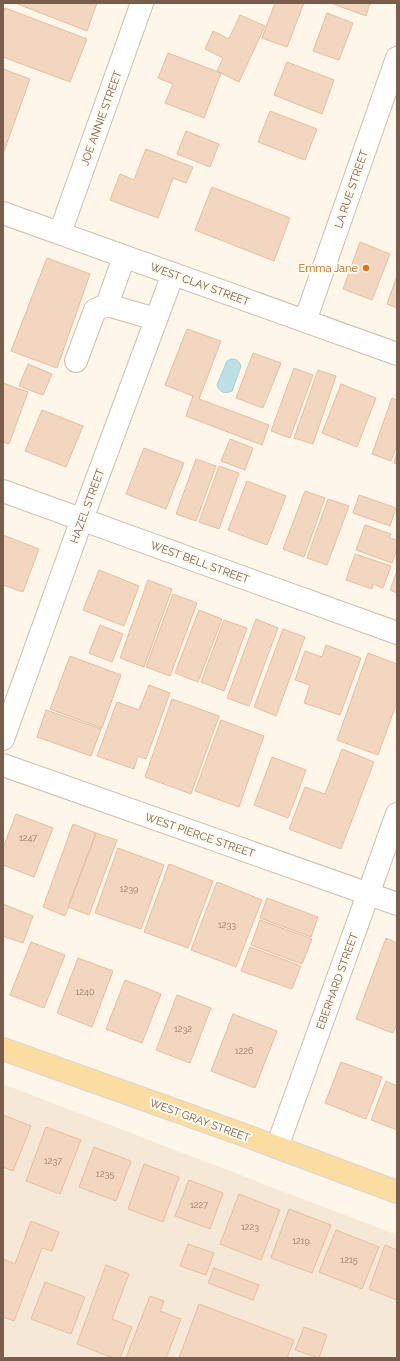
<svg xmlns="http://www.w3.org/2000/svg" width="400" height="1361" viewBox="0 0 400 1361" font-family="Raleway,sans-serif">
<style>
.residential{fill:#f5e8d7}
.water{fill:#bde0e7;stroke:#a3cfd9}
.building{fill:#f3d6c0;stroke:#e6bda0}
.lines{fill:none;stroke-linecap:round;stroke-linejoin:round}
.minor-casing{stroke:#cfbeae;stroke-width:24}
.major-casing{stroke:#dcd5d0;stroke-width:24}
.minor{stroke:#fff;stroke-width:22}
.major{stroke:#fbdda2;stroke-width:22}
.food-dot{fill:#e8710a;stroke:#fffaf0;stroke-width:1.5}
.labels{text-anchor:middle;stroke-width:4;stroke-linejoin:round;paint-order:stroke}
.number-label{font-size:9px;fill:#977b69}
.street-label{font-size:11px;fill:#785d4c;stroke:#fffaf0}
.food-label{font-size:11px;fill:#c56008;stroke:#fffaf0;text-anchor:end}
</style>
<rect width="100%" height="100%" fill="#fdf6e9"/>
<path class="residential" d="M3,1084L397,1235V1358H3Z"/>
<path class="water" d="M231,359C237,359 239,361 241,366L232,391C225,394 220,393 217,385L227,361Z"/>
<path class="building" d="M15,3H97L87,31Z
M275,3H304L287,47L262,38Z
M331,3H370L366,16Z
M5,8L87,39L70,82L3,57V13Z
M327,13L353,23L339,60L313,51Z
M240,15L265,26L239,82L217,71L223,58L205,49L213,31L229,39Z
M168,53L221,73L204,118L165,103L173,84L158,78Z
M287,62L334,80L322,114L274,95Z
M3,69L30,79L3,154Z
M270,111L317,129L305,160L258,142Z
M186,131L219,144L210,167L177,154Z
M146,149L193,167L186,183L173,178L158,218L110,200L120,174L134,180Z
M212,187L290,218L274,261L195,230Z
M360,242L390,254L372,300L343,289Z
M47,258L90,274L57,368L11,351Z
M397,276V308L387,304Z
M187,329L221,341L199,399L269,425L262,445L186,416L193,396L165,385Z
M253,353L281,363L263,408L236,398Z
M28,364L52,374L43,395L19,386Z
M294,368L313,375L290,438L271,431Z
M318,370L336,376L313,444L294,438Z
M3,383L28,392L9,444L3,442Z
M341,384L376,398L357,447L322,433Z
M392,398L397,400V445L391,461L372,454Z
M42,410L83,426L66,467L25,451Z
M230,439L253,448L245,470L221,461Z
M144,448L184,463L166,509L126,494Z
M397,453V464L394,463Z
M196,459L216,466L196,521L176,514Z
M219,466L239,473L219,529L199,522Z
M247,481L286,496L267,545L228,530Z
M305,491L325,498L304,557L283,549Z
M359,495L396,508L390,526L353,513Z
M328,499L349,506L327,565L307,558Z
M365,525L391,534L389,538L397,540V548L392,563L356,550Z
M3,535L39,549L23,592L3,585Z
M355,554L391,566L383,588L373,584L372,589L346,580Z
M99,570L139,586L124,626L83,610Z
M397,571V593L390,590Z
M148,580L172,589L144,667L120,658Z
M173,594L197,603L170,676L146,667Z
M199,610L222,619L198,682L175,673Z
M256,619L278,628L249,706L227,698Z
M224,620L247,628L224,691L201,682Z
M100,625L123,634L112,662L89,653Z
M283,629L305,637L276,716L254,707Z
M326,645L361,658L340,715L304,703L310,685L295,680L305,651L322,657Z
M368,653L397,664V702L378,755L337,740Z
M70,656L121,675L102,728L50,709Z
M149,685L170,693L146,759L138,756L134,769L97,756L117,702L139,710Z
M172,699L219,716L191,794L145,777Z
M46,710L101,729L91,756L37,737Z
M221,720L264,736L239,807L195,791Z
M342,749L374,762L341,849L289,829L305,787L325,794Z
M272,757L306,770L288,818L254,805Z
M16,814L53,828L34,877L3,865V848Z
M73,824L96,833L65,916L43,907Z
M96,833L117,840L89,915L68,907Z
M118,848L164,865L141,929L95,913Z
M169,864L213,881L188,948L144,932Z
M217,882L262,900L236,967L191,950Z
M267,898L318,917L311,937L260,918Z
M3,904L33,916L23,943L3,936Z
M260,920L312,939L302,964L251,945Z
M386,938L397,943V1023L393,1033L356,1019Z
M31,942L65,955L44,1008L10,995Z
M250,947L301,966L292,989L241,971Z
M78,958L113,971L92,1027L57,1013Z
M125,980L161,994L142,1043L106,1029Z
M177,995L211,1008L190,1063L156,1050Z
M233,1014L277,1031L255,1088L211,1071Z
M341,1062L382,1077L366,1119L325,1103Z
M386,1081L397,1086V1130L371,1120Z
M3,1115L31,1126L13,1171L3,1167Z
M46,1127L81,1140L60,1194L26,1181Z
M94,1147L131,1161L116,1201L79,1187Z
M144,1164L179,1177L163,1222L128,1209Z
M189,1180L223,1193L210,1229L175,1216Z
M239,1194L280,1210L261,1260L220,1244Z
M289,1209L331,1225L312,1273L271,1258Z
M31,1221L59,1232L52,1251L42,1248L14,1321L3,1317V1259L15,1264Z
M336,1230L379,1247L362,1289L319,1272Z
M188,1244L214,1253L206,1275L180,1266Z
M385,1245L397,1250V1300L369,1289Z
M106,1265L129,1274L112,1319L132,1327L120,1358H113L77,1344Z
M214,1268L259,1285L253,1300L208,1283Z
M45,1282L85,1297L71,1334L31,1319Z
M150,1296L164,1301L160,1311L181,1319L166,1358H126Z
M199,1304L294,1340L287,1358H179Z
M304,1327L327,1335L319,1358L295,1350Z"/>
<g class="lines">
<defs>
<path id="minor" d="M3,213L397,354
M60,233L142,3
M107,305L156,319
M305,321L397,58
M76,361L95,310L107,305L124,257
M3,491L397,633
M3,739L82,519L173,274
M3,765L397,904
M277,1147L397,814"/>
<path id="major" d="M3,1049L255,1139L397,1192"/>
</defs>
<use href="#minor" class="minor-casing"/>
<use href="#major" class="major-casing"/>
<use href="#minor" class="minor"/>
<use href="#major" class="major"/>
</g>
<circle class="food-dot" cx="366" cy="268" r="4"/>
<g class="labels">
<g class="number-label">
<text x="28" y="841">1247</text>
<text x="129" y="892">1239</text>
<text x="227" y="928">1233</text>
<text x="85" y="995">1240</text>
<text x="183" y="1032">1232</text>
<text x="244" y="1054">1226</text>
<text x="53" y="1164">1237</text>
<text x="105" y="1177">1235</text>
<text x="199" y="1208">1227</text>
<text x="250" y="1230">1223</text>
<text x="301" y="1244">1219</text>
<text x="349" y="1263">1215</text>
</g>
<g class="street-label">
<text transform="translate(101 118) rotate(-70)" y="4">JOE ANNIE STREET</text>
<text transform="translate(351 189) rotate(-71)" y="4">LA RUE STREET</text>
<text transform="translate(200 284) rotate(20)" y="4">WEST CLAY STREET</text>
<text transform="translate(87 506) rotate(-70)" y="4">HAZEL STREET</text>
<text transform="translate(200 562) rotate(20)" y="4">WEST BELL STREET</text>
<text transform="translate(200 835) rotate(19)" y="4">WEST PIERCE STREET</text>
<text transform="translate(337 981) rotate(-70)" y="4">EBERHARD STREET</text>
<text transform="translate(200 1120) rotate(20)" y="4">WEST GRAY STREET</text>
</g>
<g class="food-label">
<text x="358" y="272">Emma Jane</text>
</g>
</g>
<rect width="400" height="1361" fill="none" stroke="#785d4c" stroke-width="8"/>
</svg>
